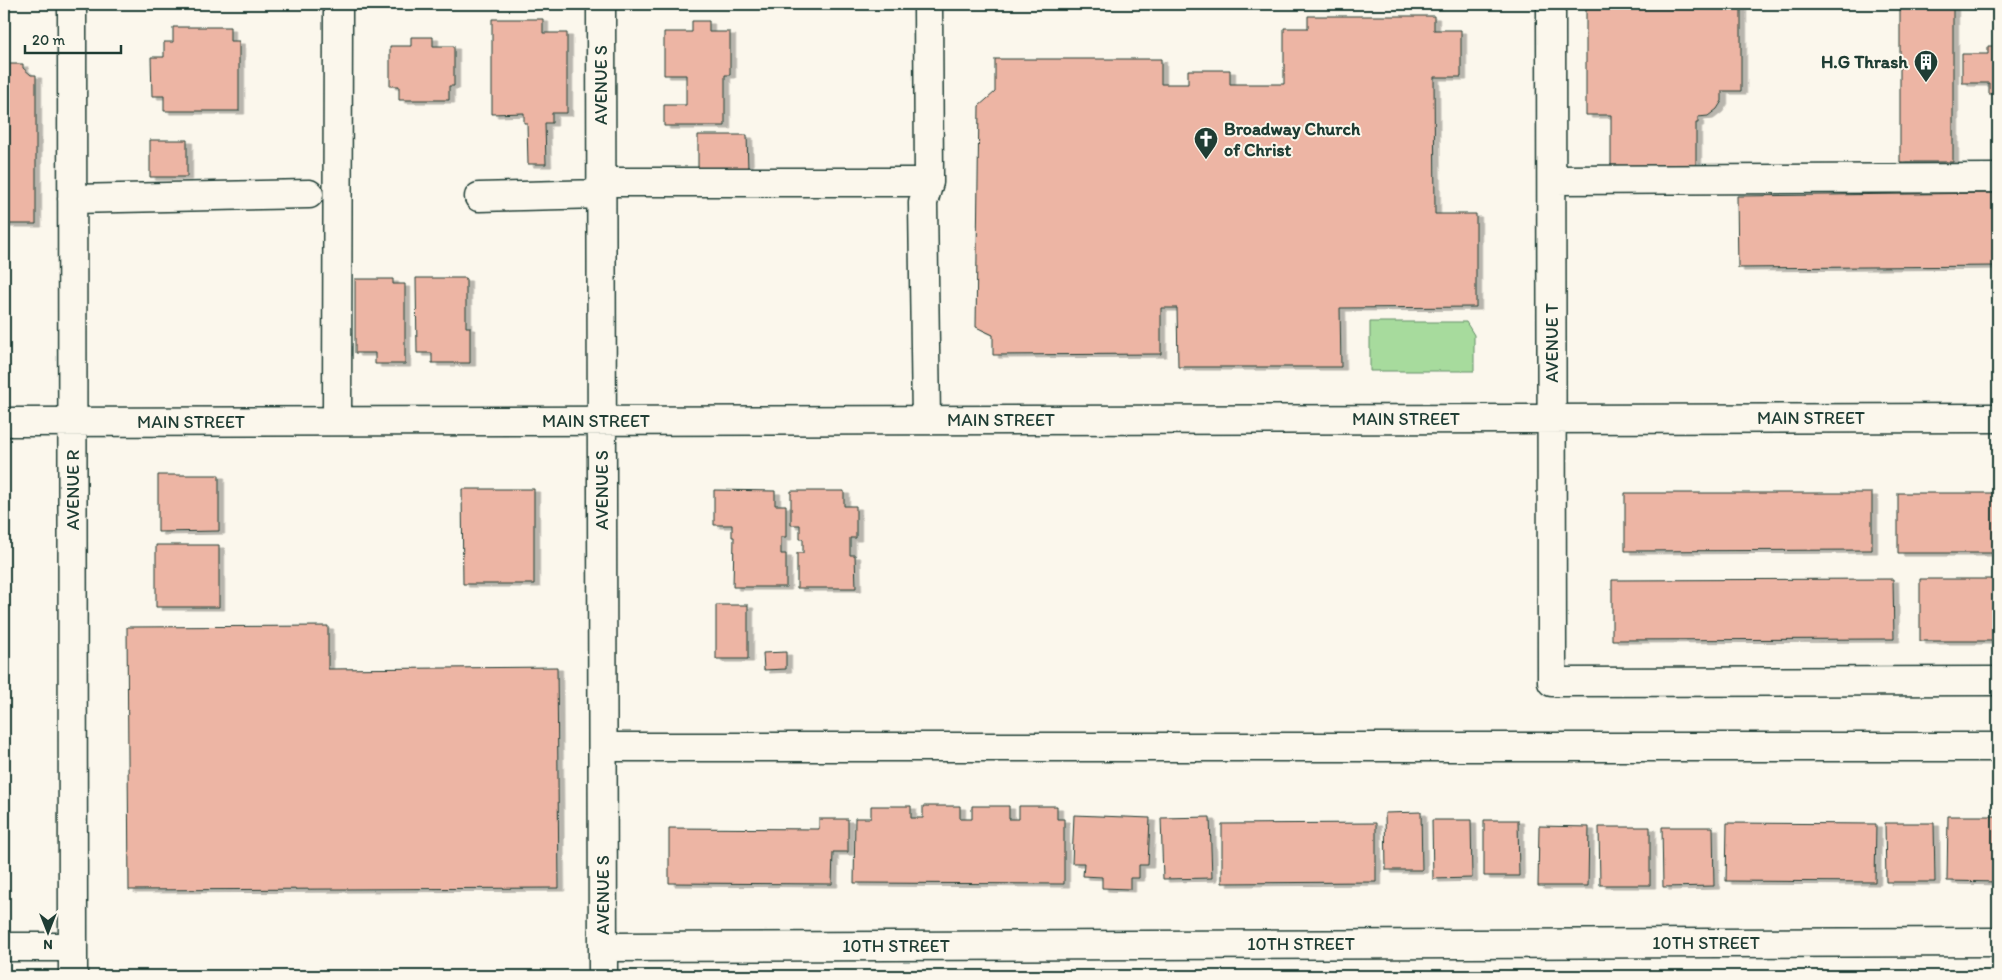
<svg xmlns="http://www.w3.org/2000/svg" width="2002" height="980" viewBox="0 0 2002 980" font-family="Itim,sans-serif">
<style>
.green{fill:#a7db9d;stroke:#638c68}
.building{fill:#edb5a4;stroke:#1f3d34;filter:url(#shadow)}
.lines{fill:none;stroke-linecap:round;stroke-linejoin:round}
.minor-casing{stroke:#1f3d34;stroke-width:31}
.minor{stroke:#fbf7ec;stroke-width:28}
.labels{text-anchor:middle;stroke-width:4;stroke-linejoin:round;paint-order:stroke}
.poi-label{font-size:18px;font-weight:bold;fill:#1f3d34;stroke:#fbf7ec;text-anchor:end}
.street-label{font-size:18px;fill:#1f3d34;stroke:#fbf7ec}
</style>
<defs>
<filter id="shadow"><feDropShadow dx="5.5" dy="3" stdDeviation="0" flood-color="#0004"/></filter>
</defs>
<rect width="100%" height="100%" fill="#fbf7ec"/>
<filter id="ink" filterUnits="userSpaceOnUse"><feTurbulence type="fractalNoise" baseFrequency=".02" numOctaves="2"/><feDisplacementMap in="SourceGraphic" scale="10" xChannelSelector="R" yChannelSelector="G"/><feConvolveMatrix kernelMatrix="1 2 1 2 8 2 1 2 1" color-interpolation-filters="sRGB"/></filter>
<g filter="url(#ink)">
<path class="green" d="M1370,322H1466L1474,335V371H1370Z"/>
<path class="building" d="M1586,4H1741V91H1722V101L1717,109L1708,116L1698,117V123H1696V166H1611V115H1586Z
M1900,4H1953V162H1900Z
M1308,16H1434V30H1461V77H1434L1435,214H1476V307L1340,308L1341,367H1178L1177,308H1161V354L993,355V335L976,327L979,106L995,92V59H1161V84H1188V70H1230V84H1284V28H1308Z
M492,19H543V33H567V113H552V123H545L546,164H528L527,123H524V113L492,114Z
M692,21H709V32H730V75H725V126H664V105H686V75H664V32H692Z
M173,27H230V41H239V111H164V96H152L151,57H164V42H173Z
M1997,32L1998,94H1989V83H1962V54H1988V46H1997Z
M411,37H433V46H454V86H449V100H399V86H390V46H411Z
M4,64H23V68L31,75H36V224H4Z
M698,135H747L748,170L698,171Z
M150,140H187V177H150Z
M1998,193V266L1738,268L1737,196Z
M416,278H466V327H470V363H432V353H417Z
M355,279H393V284H405V364H375V353H355Z
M158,475H219V531L158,532Z
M462,489H534V584H463Z
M714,490L775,491V505H786V537H781V554H786V587H733L734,537H732V525H714Z
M791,491H844V506H856V538H850V555H855L856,588H797V553H803V539H800V525H791Z
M1625,493H1872V550L1625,551Z
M1898,493H1998V553H1898Z
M156,545H219V607H156Z
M1893,579L1894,639L1612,640V580Z
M1920,579H1998V641H1920Z
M716,605H748V659H716Z
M328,626V669L557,667L559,888L129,890L127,627Z
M786,652V669L764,670L763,653Z
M871,806H911V818H923V806H960V819H972V806H1009V819H1019V806H1057V819H1064V884L854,883L855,818H871Z
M1421,812L1422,870H1386L1385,813Z
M1074,815L1150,818L1148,865H1139V878H1130V889L1102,888V877L1083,876L1084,863H1072Z
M1948,816H1998V882L1947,881Z
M1210,817L1212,878L1163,879L1161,818Z
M819,819H848V852H833L832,884L669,883V828L819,829Z
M1432,820H1471L1472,878L1433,879Z
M1484,820H1518L1519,876H1484Z
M1376,823V882L1222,883V824Z
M1727,823L1876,824L1875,882L1726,881Z
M1885,823H1934L1935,882H1886Z
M1539,826L1589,827L1588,886H1538Z
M1599,827H1650V885H1600Z
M1662,827H1713L1714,886L1663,887Z"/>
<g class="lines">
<defs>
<path id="minor" d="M72,4L73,976
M601,4L603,976
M1551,4L1552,682L1998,681
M1552,180L1998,178
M601,182H929
M479,197L601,194
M72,199L309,194
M926,420L923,203L929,182L928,4
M337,421L338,4
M4,422L1998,418
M603,747H1998
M4,947H73
M603,947L1998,942"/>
</defs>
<use href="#minor" class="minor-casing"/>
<use href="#minor" class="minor"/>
</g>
</g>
<defs>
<symbol id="building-pin" viewBox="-11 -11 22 30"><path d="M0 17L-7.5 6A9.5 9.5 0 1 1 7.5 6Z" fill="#1f3d34" stroke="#fbf7ec"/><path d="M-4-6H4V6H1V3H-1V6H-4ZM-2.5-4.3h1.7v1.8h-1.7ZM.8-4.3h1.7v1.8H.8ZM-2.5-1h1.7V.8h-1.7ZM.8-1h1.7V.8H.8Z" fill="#fff"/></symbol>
<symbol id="church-pin" viewBox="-11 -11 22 30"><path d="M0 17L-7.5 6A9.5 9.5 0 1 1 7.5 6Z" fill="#1f3d34" stroke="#fbf7ec"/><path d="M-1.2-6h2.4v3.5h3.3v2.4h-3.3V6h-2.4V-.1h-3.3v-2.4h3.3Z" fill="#fff"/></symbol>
</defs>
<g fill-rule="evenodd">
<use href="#building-pin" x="1912" y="48" width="28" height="38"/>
<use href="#church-pin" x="1192" y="125" width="28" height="38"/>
</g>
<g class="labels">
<g class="poi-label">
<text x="1908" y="68">H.G Thrash</text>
<text x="1224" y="135" text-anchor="start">Broadway Church<tspan x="1224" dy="21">of Christ</tspan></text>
</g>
<g class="street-label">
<text transform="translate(601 85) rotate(-90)" y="6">AVENUE S</text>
<text transform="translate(1552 343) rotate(-90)" y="6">AVENUE T</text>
<text x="1811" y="424">MAIN STREET</text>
<text x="1406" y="425">MAIN STREET</text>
<text x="1001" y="426">MAIN STREET</text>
<text x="596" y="427">MAIN STREET</text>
<text x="191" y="428">MAIN STREET</text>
<text transform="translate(73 490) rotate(-90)" y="6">AVENUE R</text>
<text transform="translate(602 490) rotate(-90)" y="6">AVENUE S</text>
<text transform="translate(603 895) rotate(-90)" y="6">AVENUE S</text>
<text x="1706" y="949">10TH STREET</text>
<text x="1301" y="950">10TH STREET</text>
<text x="896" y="952">10TH STREET</text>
</g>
</g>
<rect width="2002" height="980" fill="none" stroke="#fbf7ec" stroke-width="20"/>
<rect x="10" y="10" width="1982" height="960" fill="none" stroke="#1f3d34" stroke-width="2" filter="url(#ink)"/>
<g transform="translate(48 932) rotate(180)" stroke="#fbf7ec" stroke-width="4" paint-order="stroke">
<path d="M0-4L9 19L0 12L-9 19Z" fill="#1f3d34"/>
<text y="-8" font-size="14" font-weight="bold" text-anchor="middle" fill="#1f3d34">N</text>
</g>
<path d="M25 45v8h96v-8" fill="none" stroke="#1f3d34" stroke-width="2.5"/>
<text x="32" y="45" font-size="15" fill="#1f3d34" stroke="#fbf7ec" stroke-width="4" paint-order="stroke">20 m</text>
</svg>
